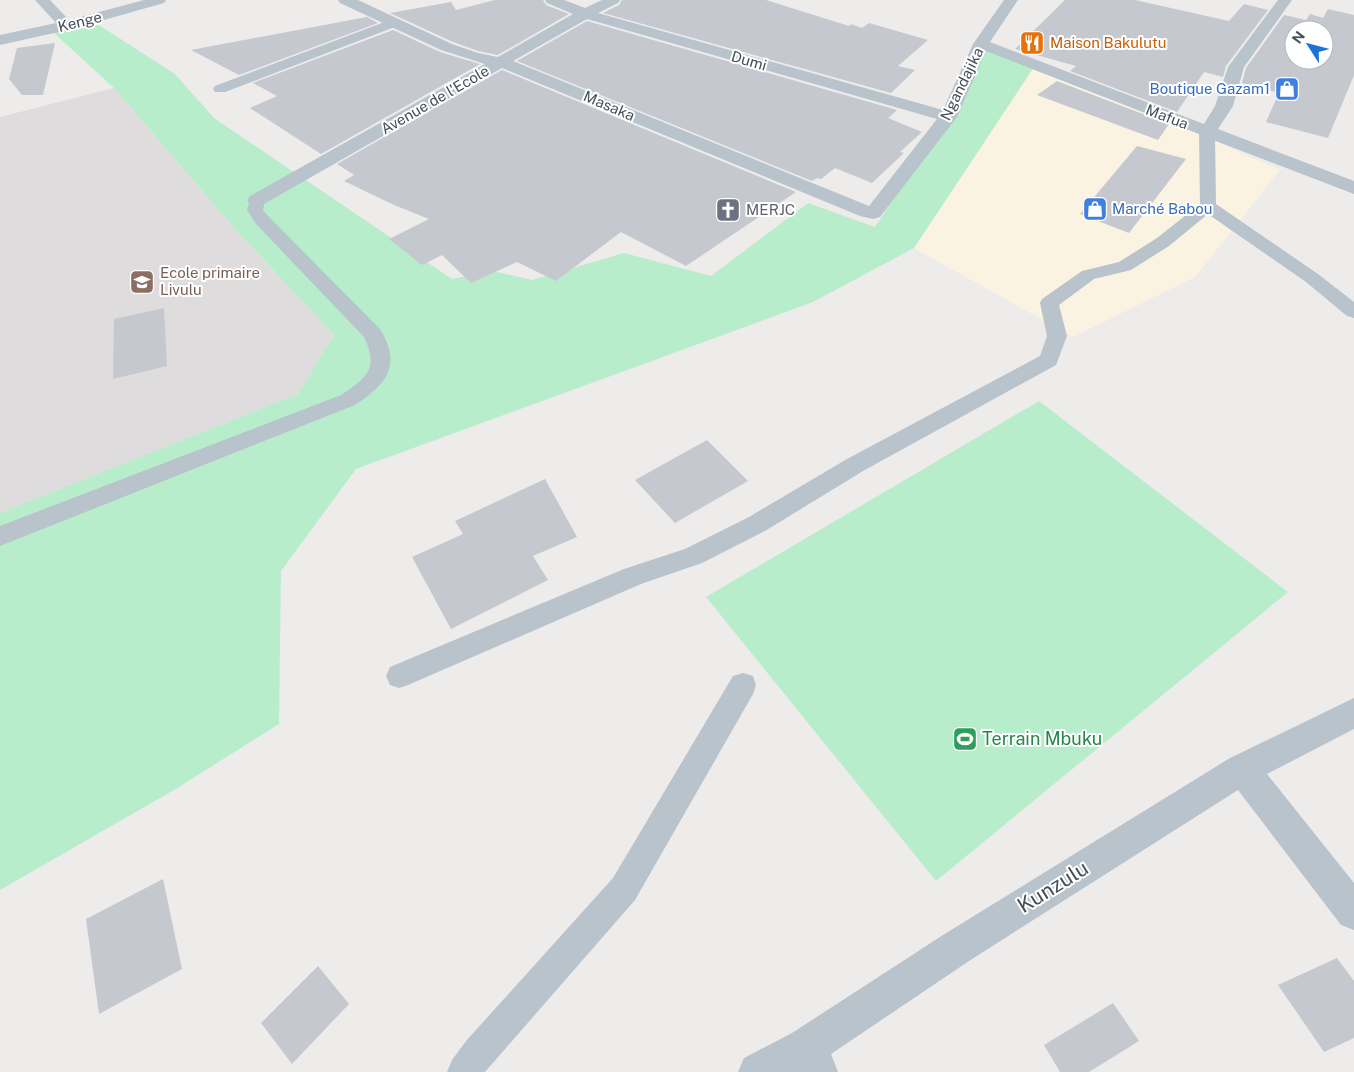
<svg xmlns="http://www.w3.org/2000/svg" width="1354" height="1072" viewBox="0 0 1354 1072" font-family="'Public Sans',sans-serif">
<style>
.commercial{fill:#fbf3e2}
.education{fill:#dfdcdd}
.green{fill:#b8edcb}
.building{fill:#c5c8ce;fill-rule:evenodd}
.lines{fill:none;stroke-linecap:round;stroke-linejoin:round}
.lane{fill:#b9c3cb;fill-rule:evenodd}
.street{fill:#b9c3cb;fill-rule:evenodd}
.labels{text-anchor:middle;stroke-width:4;stroke-linejoin:round;paint-order:stroke}
.far-street-label{font-size:15px;fill:#444f58;stroke:#fff}
.far-food-label{font-size:15px;fill:#c56008;stroke:#fff;text-anchor:start}
.far-shop-label{font-size:15px;fill:#366cbe;stroke:#fff;text-anchor:end}
.far-worship-label{font-size:15px;fill:#5b616d;stroke:#fff;text-anchor:start}
.far-education-label{font-size:15px;fill:#785e54;stroke:#fff;text-anchor:start}
.leisure-label{font-size:18px;fill:#27864d;stroke:#fff;text-anchor:start}
.near-street-label{font-size:21px;fill:#444f58;stroke:#fff}
</style>
<rect width="100%" height="100%" fill="#eeebeb"/>
<path class="commercial" d="M1034,67L1185,128L1280,170L1195,277L1073,337L914,248Z"/>
<path class="education" d="M114,88L234,228L334,335L298,394L0,513V117Z"/>
<path class="green" d="M91,20L175,74L214,118L452,279L492,271L532,280L624,253L711,276L808,203L875,227L948,117L981,44L1034,67L914,248L813,302L356,469L281,571L279,724L174,790L0,890V513L298,394L334,335L234,228L114,88L54,33Z
M1039,401L1288,592L936,881L706,597Z"/>
<path class="building" d="M495,0H543L546,5L569,14L498,55L478,51L453,42L390,13L451,2L456,10Z
M622,0H766L849,26L851,24L862,28L869,23L928,40L898,66L915,70L891,93L603,13L619,5Z
M1065,0H1135L1229,21L1244,4L1268,10L1226,66L1223,77L1204,72L1177,112L1070,71L1076,66L1015,49Z
M1328,9L1354,15V75L1328,138L1266,122L1279,93L1242,83L1246,68L1284,15L1306,20L1310,14L1323,18ZM1294,30H1324V60H1294Z
M367,17L378,23L239,75L191,50Z
M587,21L897,110L888,118L922,132L900,152L904,153L872,183L835,168L821,179L817,178L812,181L517,61Z
M393,30L440,52L480,64L321,154L250,108L277,96L253,83Z
M55,43L43,95H22L9,79L17,48Z
M502,70L796,192L686,266L621,232L556,281L517,262L471,283L442,255L422,265L389,239L429,219L394,205L344,181L354,175L337,164Z
M1057,81L1169,124L1158,140L1037,95Z
M1137,146L1186,159L1129,233L1080,214Z
M164,308L167,366L113,379L114,319Z
M707,440L748,481L675,523L635,480Z
M545,479L577,537L533,556L548,580L451,629L412,557L463,534L455,521Z
M163,879L182,969L99,1014L86,919Z
M1337,958L1354,981V1038L1324,1052L1278,985Z
M318,966L349,1004L292,1064L261,1023Z
M1113,1003L1139,1041L1089,1072H1060L1044,1045Z"/>
<g class="lines">
<path class="lane" d="M395,18L401,22L400,25L225,92H215L213,89L215,86Z
M1207,128L1212,130L1215,133L1216,204L1318,274L1354,302V318L1347,316L1306,282L1208,214L1169,246L1131,270L1094,279L1059,305L1067,336L1056,365L863,471L765,531L702,563L641,584L408,685L399,688L390,685L386,676L390,667L624,569L685,549L749,517L847,459L1040,356L1047,336L1040,303L1042,299L1082,271L1119,262L1157,238L1200,204L1199,133L1202,130Z
M257,195L263,196L265,200L263,210L268,216L380,329C402,365 387,384 355,405L0,546V526L341,395C367,378 379,368 364,337L256,224L247,210L251,196Z
M743,673L753,676L756,685L753,694L635,900L485,1072H447L452,1060L466,1041L613,878L733,676Z"/>
<path class="street" d="M35,0H50L69,20L144,0H166L164,3L72,29L0,45V35L56,23Z
M338,0H358L452,44L478,53L498,57L573,14L547,3L545,0H564L585,8L602,0H620L618,3L598,13L943,110L973,44L1004,0H1018L990,42L1204,124L1215,106L1228,67L1278,0H1292L1244,67L1233,106L1218,129L1354,181V194L1208,138L1201,137L1199,134L986,51L957,117L880,217L873,219L860,216L502,68L264,204L257,206L250,204L247,200L250,196L485,64L441,50L340,3ZM587,19L937,119L869,206L513,61Z
M1354,698V729L1267,774L1354,883V930L1341,925L1238,790L969,961L831,1054L838,1072H738L744,1058L792,1033L943,935L1230,758Z"/>
</g>
<defs>
<symbol id="restaurant-square" viewBox="-11 -11 22 22"><rect x="-9" y="-9" width="18" height="18" rx="4" fill="#e8710a" stroke="#fff"/><path d="M-5-6h1v4h1v-4h1v4h1v-4h1v5L-1.5 .5V6h-2V.5L-5-1ZM5-6V6H3V1.5H1.5Q1.5-4 5-6Z" fill="#fff"/></symbol>
<symbol id="shop-square" viewBox="-11 -11 22 22"><rect x="-9" y="-9" width="18" height="18" rx="4" fill="#3f7fe0" stroke="#fff"/><path d="M-5-2.5h2.3a2.7 3.5 0 0 1 5.4 0H5L5.5 6h-11ZM-1.5-2.5h3a1.5 2.3 0 0 0-3 0Z" fill="#fff"/></symbol>
<symbol id="church-square" viewBox="-11 -11 22 22"><rect x="-9" y="-9" width="18" height="18" rx="4" fill="#6b7280" stroke="#fff"/><path d="M-1.2-6h2.4v3.5h3.3v2.4h-3.3V6h-2.4V-.1h-3.3v-2.4h3.3Z" fill="#fff"/></symbol>
<symbol id="school-square" viewBox="-11 -11 22 22"><rect x="-9" y="-9" width="18" height="18" rx="4" fill="#8d6e63" stroke="#fff"/><path d="M0-5L7-2L0 1L-7-2ZM-4 1L0 2.5L4 1V4Q0 6-4 4Z" fill="#fff"/></symbol>
<symbol id="stadium-square" viewBox="-11 -11 22 22"><rect x="-9" y="-9" width="18" height="18" rx="4" fill="#2e9e5b" stroke="#fff"/><path d="M0-5a6.5 5 0 1 0 0 10a6.5 5 0 1 0 0-10ZM-3.5-1.8h7v3.6h-7Z" fill="#fff"/></symbol>
</defs>
<g fill-rule="evenodd">
<use href="#restaurant-square" x="1018" y="29" width="28" height="28"/>
<use href="#shop-square" x="1273" y="75" width="28" height="28"/>
<use href="#shop-square" x="1081" y="195" width="28" height="28"/>
<use href="#church-square" x="714" y="196" width="28" height="28"/>
<use href="#school-square" x="128" y="268" width="28" height="28"/>
<use href="#stadium-square" x="951" y="725" width="28" height="28"/>
</g>
<g class="labels">
<g class="far-street-label">
<text transform="translate(80 22) rotate(-14)" y="5">Kenge</text>
<text transform="translate(749 61) rotate(16)" y="5">Dumi</text>
<text transform="translate(962 84) rotate(-64)" y="5">Ngandajika</text>
<text transform="translate(435 100) rotate(-30)" y="5">Avenue de l'Ecole</text>
<text transform="translate(609 106) rotate(23)" y="5">Masaka</text>
<text transform="translate(1167 117) rotate(21)" y="5">Mafua</text>
</g>
<g class="far-food-label">
<text x="1050" y="48">Maison Bakulutu</text>
</g>
<g class="far-shop-label">
<text x="1270" y="94">Boutique Gazam1</text>
<text x="1112" y="214" text-anchor="start">Marché Babou</text>
</g>
<g class="far-worship-label">
<text x="746" y="215">MERJC</text>
</g>
<g class="far-education-label">
<text x="160" y="278">Ecole primaire<tspan x="160" dy="17">Livulu</tspan></text>
</g>
<g class="leisure-label">
<text x="982" y="745">Terrain Mbuku</text>
</g>
<g class="near-street-label">
<text transform="translate(1053 887) rotate(-32)" y="7">Kunzulu</text>
</g>
</g>
<g transform="translate(1309 45) rotate(306)"><circle r="24" fill="#ffffff" stroke="#b4b9bc"/>
<path d="M0-4L9 19L0 12L-9 19Z" fill="#1a73d9"/>
<text y="-8" font-size="14" font-weight="bold" text-anchor="middle" fill="#444f58">N</text>
</g>
</svg>
